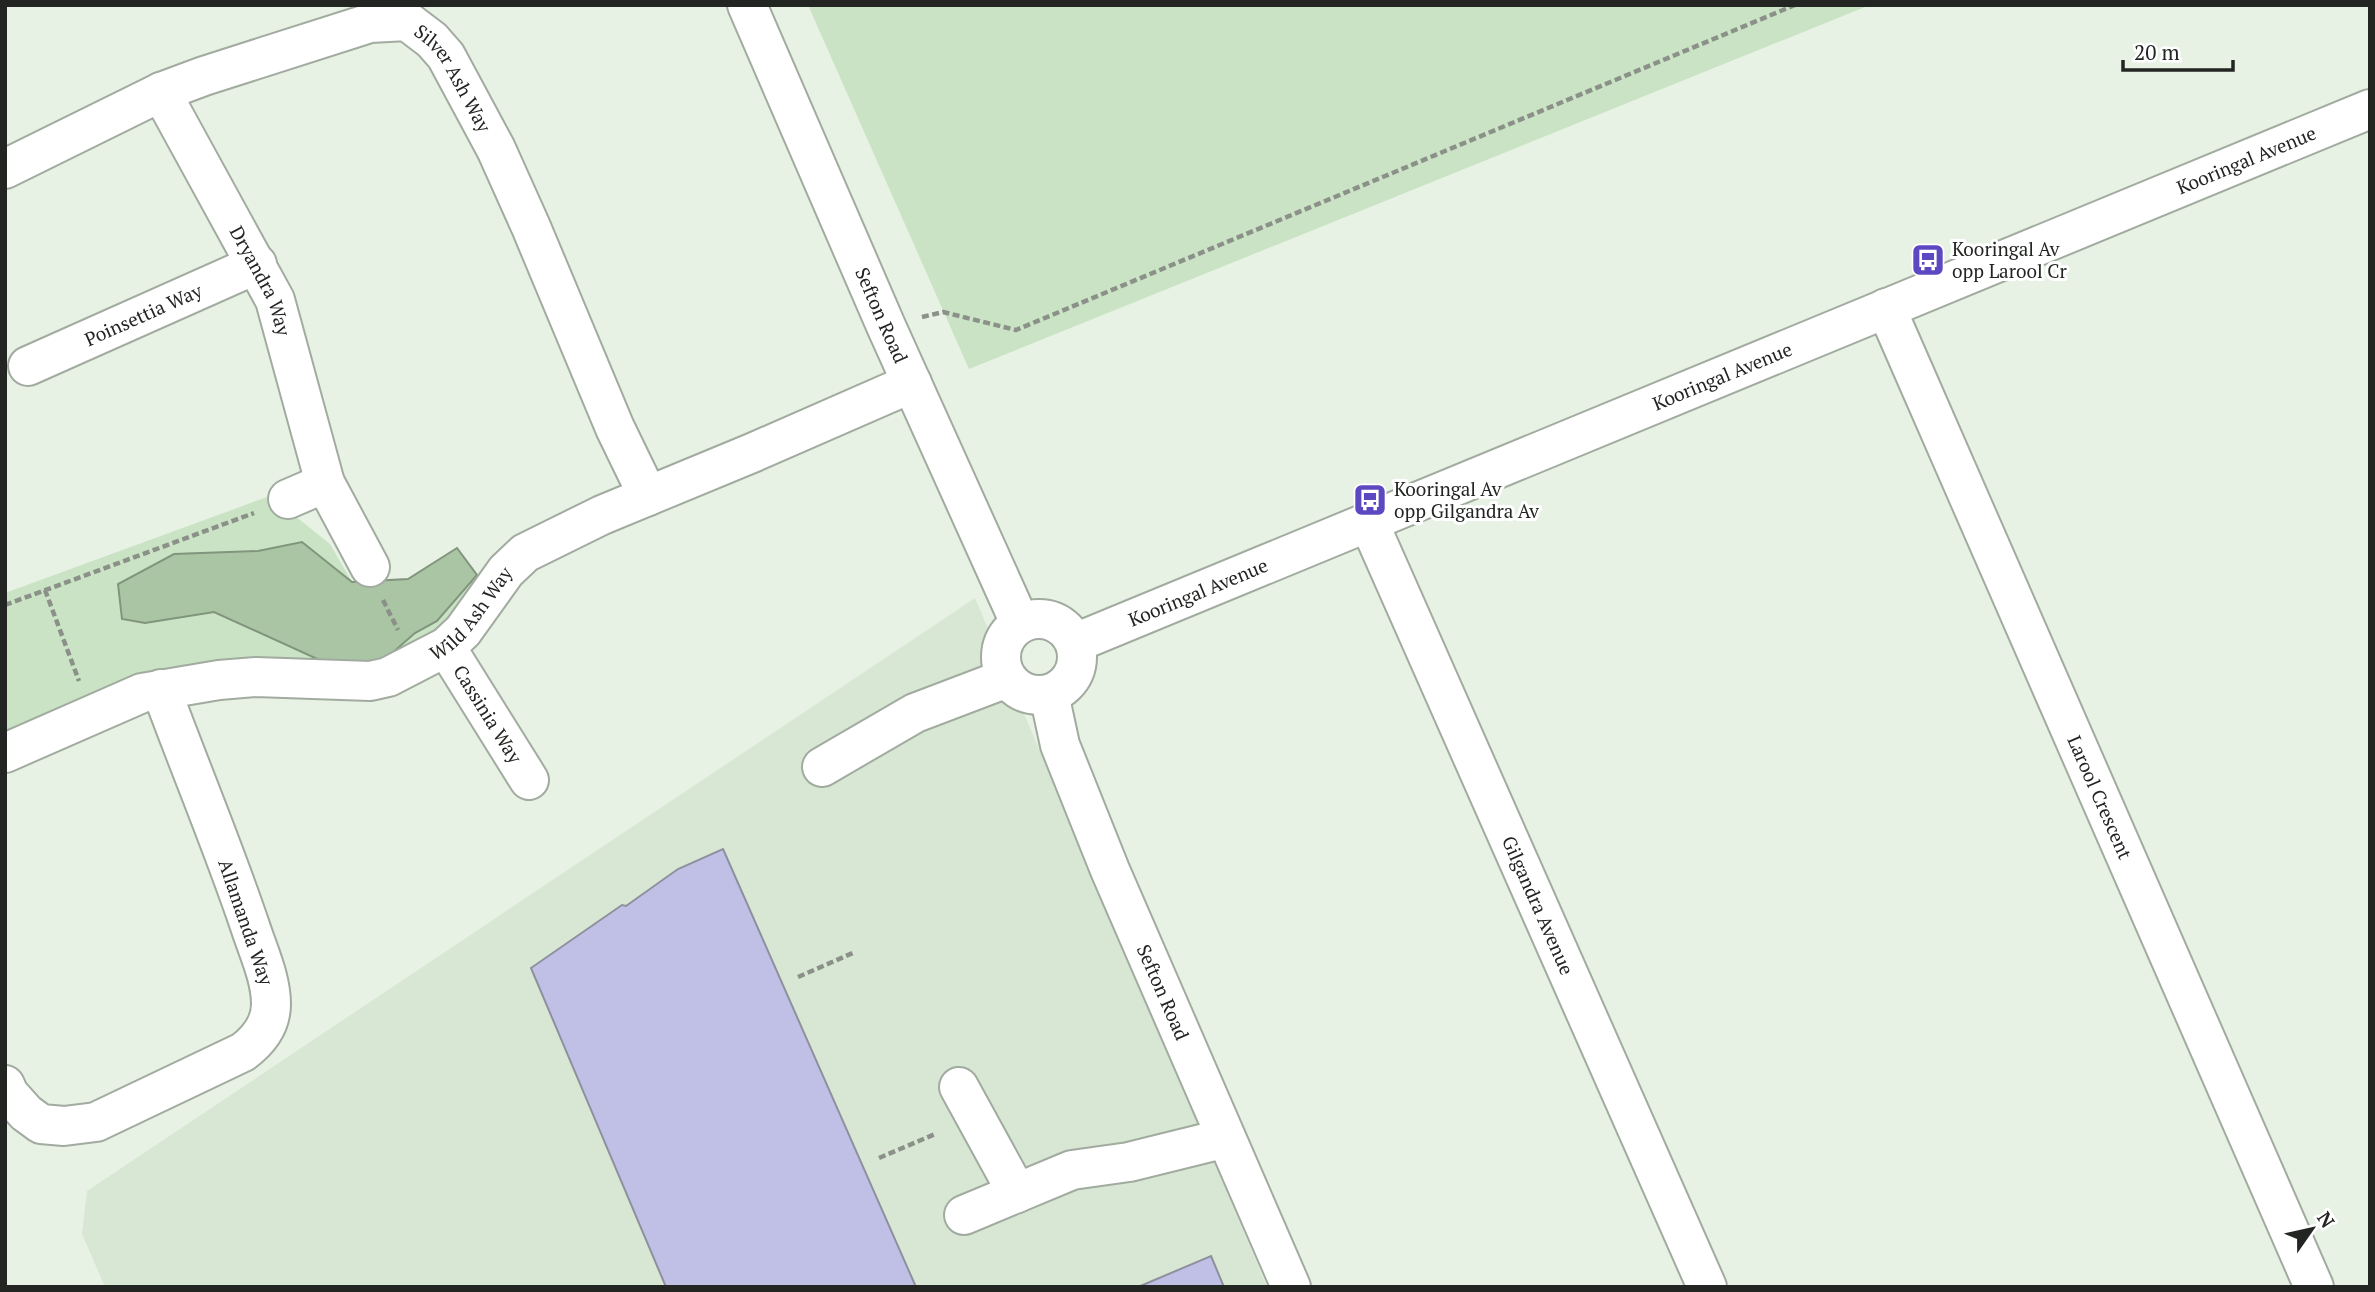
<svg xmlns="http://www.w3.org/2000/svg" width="2375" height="1292" viewBox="0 0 2375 1292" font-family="'PT Serif',serif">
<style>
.built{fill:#d8e7d4}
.green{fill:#cae3c4}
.water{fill:#aac5a4;stroke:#81957d;stroke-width:2}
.building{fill:#c0c0e7;stroke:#8f909d;stroke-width:2}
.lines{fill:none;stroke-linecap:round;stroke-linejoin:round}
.minor-casing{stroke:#a1ab9f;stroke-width:42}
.path{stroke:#8b9189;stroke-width:4.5;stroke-dasharray:7 3.5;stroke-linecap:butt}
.minor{stroke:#fff;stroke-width:38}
.labels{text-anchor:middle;stroke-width:6;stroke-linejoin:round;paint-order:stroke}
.street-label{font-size:19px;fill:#222521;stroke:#fff}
.poi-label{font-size:19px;fill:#222521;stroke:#fff;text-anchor:start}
</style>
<rect width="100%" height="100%" fill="#e7f1e4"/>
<path class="built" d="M975,598L1267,1287H105L82,1234L87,1191Z"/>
<path class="green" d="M808,5H1870L969,369Z
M270,496L330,544L352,582L408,579L457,548L486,586L435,640L377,667L326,668L5,741V593Z"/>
<path class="water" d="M302,542L352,582L408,579L457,548L477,575L437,621L415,633L383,661L326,663L214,612L145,623L122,619L118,584L174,554L258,551Z"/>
<path class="building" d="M723,849L916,1287H666L531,968L622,905L626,906L678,869Z
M1211,1256L1224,1287H1138Z"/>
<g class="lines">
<defs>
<g id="minor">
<path id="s1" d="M747,5L886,326L1020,623"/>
<path id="s2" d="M161,92L275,300L325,483L370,567"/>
<path id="s3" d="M5,169L161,92L204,76L370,23L407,21L432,40L446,56L496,149L531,227L615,428L648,496"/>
<path id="s4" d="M1886,308L2314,1287"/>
<path id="s5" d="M28,366L257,264"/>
<path d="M288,499L325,483"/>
<path id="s6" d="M1369,523L1707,1287"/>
<circle cx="1039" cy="657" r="38"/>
<path id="s7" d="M1075,643L2370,109"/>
<path id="s8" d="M446,647L529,780"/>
<path id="s9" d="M1049,694L1060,745L1110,870L1291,1287"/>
<path id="s10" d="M5,753L142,693L219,680L256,677L370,681L388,677L446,647L463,631L506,571L525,553L602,515L752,453L912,383"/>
<path d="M822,767L915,713L1007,678"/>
<path d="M5,1085L9,1094L26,1113L41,1124L64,1126L96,1122L243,1052C259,1040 271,1025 271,1004C271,978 258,951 250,926C223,846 190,768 161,689"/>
<path d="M959,1087L1017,1193"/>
<path d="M964,1215L1072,1170L1129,1162L1226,1138"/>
</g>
</defs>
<use href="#minor" class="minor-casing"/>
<path class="path" d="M922,317L943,312L1016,330L1795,5
M45,590L79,681
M383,600L398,630
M5,605L254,513
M798,977L855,952
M879,1158L935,1134"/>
<use href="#minor" class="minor"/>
</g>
<defs>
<symbol id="bus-square" viewBox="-11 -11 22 22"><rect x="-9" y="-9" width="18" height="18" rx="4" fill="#5c48c0" stroke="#fff"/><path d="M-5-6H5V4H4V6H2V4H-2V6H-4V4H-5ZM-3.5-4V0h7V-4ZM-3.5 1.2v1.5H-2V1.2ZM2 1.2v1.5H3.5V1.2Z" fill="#fff"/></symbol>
</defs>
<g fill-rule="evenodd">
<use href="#bus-square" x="1909" y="241" width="38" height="38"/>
<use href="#bus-square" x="1351" y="481" width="38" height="38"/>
</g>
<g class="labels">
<g class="street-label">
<text dy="7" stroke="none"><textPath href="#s3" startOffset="506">Silver Ash Way</textPath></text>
<text dy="7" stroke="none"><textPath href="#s7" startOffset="1267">Kooringal Avenue</textPath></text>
<text dy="7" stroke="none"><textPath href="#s2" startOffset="214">Dryandra Way</textPath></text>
<text dy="7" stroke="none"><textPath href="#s5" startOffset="126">Poinsettia Way</textPath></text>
<text dy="7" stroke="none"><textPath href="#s1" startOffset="338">Sefton Road</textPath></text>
<text dy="7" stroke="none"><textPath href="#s7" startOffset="700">Kooringal Avenue</textPath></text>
<text dy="7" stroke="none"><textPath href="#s7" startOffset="133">Kooringal Avenue</textPath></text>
<text dy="7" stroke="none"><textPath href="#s10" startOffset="504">Wild Ash Way</textPath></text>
<text dy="7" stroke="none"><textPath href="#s8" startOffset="79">Cassinia Way</textPath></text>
<text dy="7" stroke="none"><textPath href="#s4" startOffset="534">Larool Crescent</textPath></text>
<text dy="7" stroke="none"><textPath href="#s6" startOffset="418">Gilgandra Avenue</textPath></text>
<text transform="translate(246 922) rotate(71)" y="7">Allamanda Way</text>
<text dy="7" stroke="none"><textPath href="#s9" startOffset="320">Sefton Road</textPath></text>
</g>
<g class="poi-label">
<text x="1952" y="256">Kooringal Av<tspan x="1952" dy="22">opp Larool Cr</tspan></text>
<text x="1394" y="496">Kooringal Av<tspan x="1394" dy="22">opp Gilgandra Av</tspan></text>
</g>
</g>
<rect width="2375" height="1292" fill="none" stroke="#222521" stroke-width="14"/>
<g transform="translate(2312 1229) rotate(56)" stroke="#ffffff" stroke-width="5" paint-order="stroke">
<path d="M0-5L12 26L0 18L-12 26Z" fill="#222521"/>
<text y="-10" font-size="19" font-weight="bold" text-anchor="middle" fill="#222521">N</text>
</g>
<path d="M2123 60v10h110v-10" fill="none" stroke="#222521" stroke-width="3.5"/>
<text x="2134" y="60" font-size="21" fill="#222521" stroke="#ffffff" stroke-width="5" paint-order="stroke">20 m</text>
</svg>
